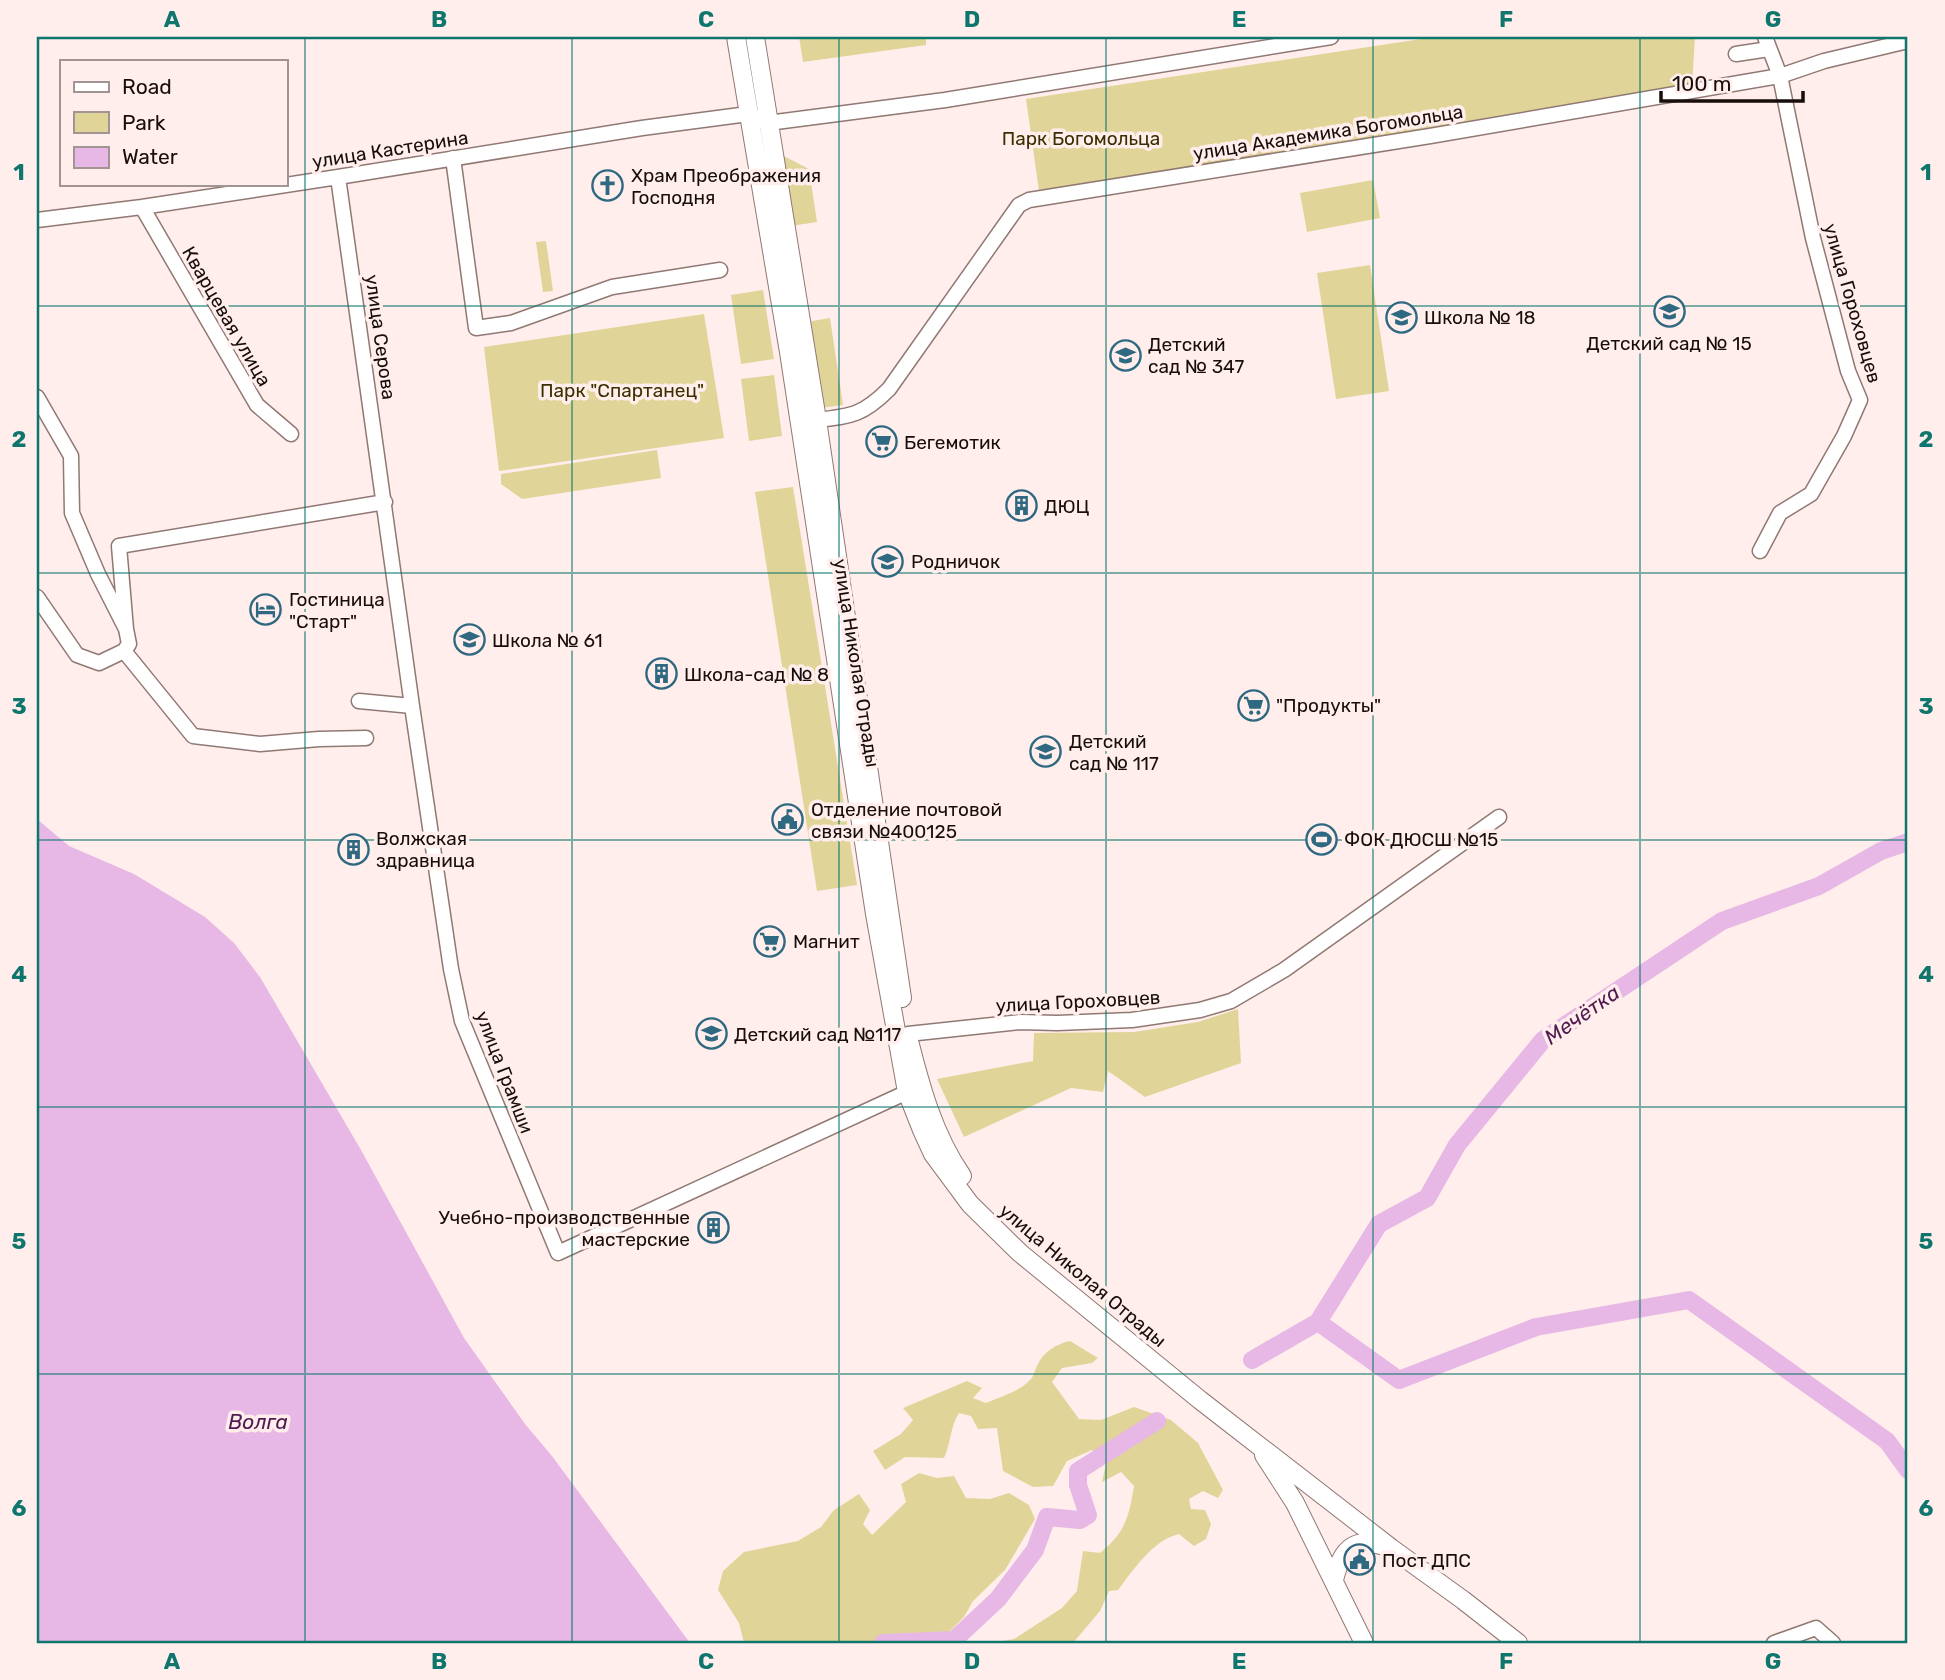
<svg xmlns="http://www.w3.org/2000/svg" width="1945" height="1680" viewBox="0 0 1945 1680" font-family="Rubik,sans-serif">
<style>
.green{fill:#e1d498}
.water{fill:#e7b8e5}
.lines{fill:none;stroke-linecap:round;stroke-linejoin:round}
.river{stroke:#e7b8e5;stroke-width:18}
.minor-casing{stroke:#907873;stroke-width:17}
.major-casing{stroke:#907873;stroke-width:20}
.minor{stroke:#fff;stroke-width:14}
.major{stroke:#fff;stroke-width:18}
.grid{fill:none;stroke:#0f766e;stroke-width:2;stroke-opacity:0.55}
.labels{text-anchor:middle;stroke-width:7;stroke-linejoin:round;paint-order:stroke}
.street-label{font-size:19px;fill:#170e0c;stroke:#ffeeeb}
.park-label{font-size:19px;fill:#392f00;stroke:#ffeeeb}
.poi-label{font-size:19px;fill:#170e0c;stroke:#ffeeeb;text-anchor:start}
.water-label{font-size:21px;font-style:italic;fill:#501951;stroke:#ffeeeb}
.neatline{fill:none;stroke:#0f766e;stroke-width:2.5}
.grid-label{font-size:23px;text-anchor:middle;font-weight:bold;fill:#0f766e}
</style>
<rect width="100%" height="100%" fill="#ffeeeb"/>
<path class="green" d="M799,37H926V45L803,62Z
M1434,37H1695L1692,87L1039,191L1026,99Z
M780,154L809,169L817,222L791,226Z
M1373,180L1380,218L1307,232L1300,193Z
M546,241L553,291L543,292L536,242Z
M1370,265L1389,391L1336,399L1317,273Z
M763,290L774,359L741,364L731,295Z
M704,314L724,438L499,471L484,347Z
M830,318L843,405L820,408L807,322Z
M774,375L782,436L749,441L741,379Z
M657,450L661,478L522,499L501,484V474Z
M793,487L857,885L817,891L755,492Z
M1238,1009L1241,1063L1145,1097L1108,1071L1103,1092L1071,1088L964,1137L937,1079L1033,1061L1034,1033L1134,1032L1198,1022Z
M1070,1341L1098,1358L1092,1363L1062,1368L1052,1382L1079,1419L1101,1420L1134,1407L1171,1420L1198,1443L1223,1490L1218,1498L1203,1491L1189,1499L1191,1509L1205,1510L1211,1524L1206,1539L1194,1546L1179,1534C1153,1540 1134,1569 1118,1590L1109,1591L1100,1611L1073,1643H991L1014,1639L1062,1608L1077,1591L1083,1551L1100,1553C1125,1533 1129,1517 1134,1486L1121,1472L1102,1482L1106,1464L1092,1450L1067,1461L1053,1486L1033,1487L1003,1471L997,1428L978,1429L971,1416L959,1413C950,1427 951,1443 944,1458L905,1457L885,1470L873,1451L901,1434L913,1420L903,1408L967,1381L982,1388L973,1398L986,1403C999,1397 1020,1391 1029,1381C1034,1377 1034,1372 1037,1366C1043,1352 1056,1344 1070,1341Z
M919,1473L937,1478L954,1476L966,1498L990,1499L1009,1493L1029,1505L1035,1519L1005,1570L973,1601L964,1617L947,1634L923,1637L898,1634L894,1643H744L739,1623L718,1590L723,1571L744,1552L798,1541L821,1527L834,1510L859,1494L870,1510L863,1524L872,1535L906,1502L901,1484Z"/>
<path class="water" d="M37,819L69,846L134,874L205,917L234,943L260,977L361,1150L464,1338L525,1424L552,1456L690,1643H37Z"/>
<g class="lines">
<path class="river" d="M1318,1322L1399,1380L1536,1327L1689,1300L1887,1441L1908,1470
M1252,1360L1318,1322L1379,1224L1427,1198L1457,1145L1543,1040L1722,921L1819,886L1881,851L1908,842
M883,1643L954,1640L998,1599L1035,1550L1047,1517L1080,1520L1088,1515L1078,1485V1471L1157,1421"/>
<defs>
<path id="minor" d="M1736,54L1769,49
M453,158L476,328L511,323L612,287L720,270
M338,177L412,706L451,969L462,1021L558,1253L916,1088
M142,207L257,405L291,434
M37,220L142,207L338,177L642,128L748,114L768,123L945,100L1331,37
M37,397L71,456L72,513L98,574L126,629L129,644L124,651
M817,420C852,416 863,415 889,389L1019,205L1029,200L1430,136L1780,76L1824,61L1908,41
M1760,551L1780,513L1811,494L1844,436L1860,400L1848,371L1813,238L1780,76L1765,37
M37,597L77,655L99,663L124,651
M126,629L119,546L385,502
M124,651L193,736L260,744L319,739L366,738
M359,701L412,706
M908,1034L1020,1022L1057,1023L1132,1020L1200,1010L1231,1001L1284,970L1499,817
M1774,1643L1816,1628L1833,1643"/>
<path id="major" d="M736,37L789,352L875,914L907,1092L922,1130L933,1154L970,1204L1020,1253L1200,1400L1391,1548L1463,1600L1518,1643
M755,37L817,420L902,998
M908,1037C920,1085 933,1134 962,1176
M1264,1455L1295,1503L1364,1643
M1334,1580C1342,1547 1355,1536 1388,1547"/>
</defs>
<use href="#minor" class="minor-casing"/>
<use href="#major" class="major-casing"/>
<use href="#minor" class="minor"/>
<use href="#major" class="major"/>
</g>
<path class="grid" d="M305,37V1643M572,37V1643M839,37V1643M1106,37V1643M1373,37V1643M1640,37V1643M37,306H1908M37,573H1908M37,840H1908M37,1107H1908M37,1374H1908"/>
<defs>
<symbol id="church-ring" viewBox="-11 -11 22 22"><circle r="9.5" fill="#ffeeeb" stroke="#2f6881" stroke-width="1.5"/><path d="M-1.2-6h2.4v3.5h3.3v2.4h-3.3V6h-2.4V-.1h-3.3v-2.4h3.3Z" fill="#2f6881"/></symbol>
<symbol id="school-ring" viewBox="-11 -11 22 22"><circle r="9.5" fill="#ffeeeb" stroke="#2f6881" stroke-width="1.5"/><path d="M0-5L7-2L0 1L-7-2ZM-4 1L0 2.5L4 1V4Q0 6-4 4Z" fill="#2f6881"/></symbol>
<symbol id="supermarket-ring" viewBox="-11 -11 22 22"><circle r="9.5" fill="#ffeeeb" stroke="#2f6881" stroke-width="1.5"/><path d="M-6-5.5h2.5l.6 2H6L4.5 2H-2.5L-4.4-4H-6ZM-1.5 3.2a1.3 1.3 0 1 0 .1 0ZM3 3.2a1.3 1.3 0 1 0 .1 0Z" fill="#2f6881"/></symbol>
<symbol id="building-ring" viewBox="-11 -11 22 22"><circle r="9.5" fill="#ffeeeb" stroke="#2f6881" stroke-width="1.5"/><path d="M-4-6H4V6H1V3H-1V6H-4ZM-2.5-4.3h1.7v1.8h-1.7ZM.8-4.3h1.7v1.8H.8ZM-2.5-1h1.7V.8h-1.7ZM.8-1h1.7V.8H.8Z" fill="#2f6881"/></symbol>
<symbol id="hotel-ring" viewBox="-11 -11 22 22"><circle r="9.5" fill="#ffeeeb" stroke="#2f6881" stroke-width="1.5"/><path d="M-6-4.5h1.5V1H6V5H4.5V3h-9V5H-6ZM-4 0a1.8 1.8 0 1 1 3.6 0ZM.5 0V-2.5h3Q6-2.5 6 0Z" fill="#2f6881"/></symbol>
<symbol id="civic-ring" viewBox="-11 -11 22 22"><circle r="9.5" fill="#ffeeeb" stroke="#2f6881" stroke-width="1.5"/><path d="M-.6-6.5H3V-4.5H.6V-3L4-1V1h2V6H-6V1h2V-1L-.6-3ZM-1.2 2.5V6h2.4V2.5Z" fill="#2f6881"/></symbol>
<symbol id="stadium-ring" viewBox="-11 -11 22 22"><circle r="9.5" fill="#ffeeeb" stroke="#2f6881" stroke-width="1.5"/><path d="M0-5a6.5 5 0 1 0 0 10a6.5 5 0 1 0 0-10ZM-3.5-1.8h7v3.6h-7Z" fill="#2f6881"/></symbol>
</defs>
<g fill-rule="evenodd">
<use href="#church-ring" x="590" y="168" width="35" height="35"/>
<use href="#school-ring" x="1652" y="294" width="35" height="35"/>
<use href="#school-ring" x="1384" y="300" width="35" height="35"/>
<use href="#school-ring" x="1108" y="338" width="35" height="35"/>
<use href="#supermarket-ring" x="864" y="424" width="35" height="35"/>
<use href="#building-ring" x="1004" y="488" width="35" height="35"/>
<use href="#school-ring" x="870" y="544" width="35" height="35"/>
<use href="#hotel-ring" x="248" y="592" width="35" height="35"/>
<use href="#school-ring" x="452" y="622" width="35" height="35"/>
<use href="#building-ring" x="644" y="656" width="35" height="35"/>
<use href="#supermarket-ring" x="1236" y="688" width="35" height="35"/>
<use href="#school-ring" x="1028" y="734" width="35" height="35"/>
<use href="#civic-ring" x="770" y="802" width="35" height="35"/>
<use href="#stadium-ring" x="1304" y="822" width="35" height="35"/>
<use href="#building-ring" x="336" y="832" width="35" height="35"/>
<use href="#supermarket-ring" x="752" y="924" width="35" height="35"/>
<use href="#school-ring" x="694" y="1016" width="35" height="35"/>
<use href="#building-ring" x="696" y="1210" width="35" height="35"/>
<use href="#civic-ring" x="1342" y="1542" width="35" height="35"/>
</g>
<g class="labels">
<g class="street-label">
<text transform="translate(1328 132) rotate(-9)" y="7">улица Академика Богомольца</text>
<text transform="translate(390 149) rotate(-9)" y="7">улица Кастерина</text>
<text transform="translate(1853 303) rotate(74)" y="7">улица Гороховцев</text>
<text transform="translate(227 316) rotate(60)" y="7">Кварцевая улица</text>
<text transform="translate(381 337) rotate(82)" y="7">улица Серова</text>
<text transform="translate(857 663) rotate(81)" y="7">улица Николая Отрады</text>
<text transform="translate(1078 1001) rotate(-3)" y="7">улица Гороховцев</text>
<text transform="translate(505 1072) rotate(69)" y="7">улица Грамши</text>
<text transform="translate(1083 1275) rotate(40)" y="7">улица Николая Отрады</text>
</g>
<g class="park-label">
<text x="1081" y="145">Парк Богомольца</text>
<text x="622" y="397">Парк "Спартанец"</text>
</g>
<g class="poi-label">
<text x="631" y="182">Храм Преображения<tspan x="631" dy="22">Господня</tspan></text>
<text x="1424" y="324">Школа № 18</text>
<text x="1669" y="350" text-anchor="middle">Детский сад № 15</text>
<text x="1148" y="351">Детский<tspan x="1148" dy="22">сад № 347</tspan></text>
<text x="904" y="449">Бегемотик</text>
<text x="1044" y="513">ДЮЦ</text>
<text x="911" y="568">Родничок</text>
<text x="289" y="606">Гостиница<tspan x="289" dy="22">"Старт"</tspan></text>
<text x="492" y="647">Школа № 61</text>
<text x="684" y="681">Школа-сад № 8</text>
<text x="1276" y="712">"Продукты"</text>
<text x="1069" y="748">Детский<tspan x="1069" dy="22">сад № 117</tspan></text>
<text x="811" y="816">Отделение почтовой<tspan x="811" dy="22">связи №400125</tspan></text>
<text x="376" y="845">Волжская<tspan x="376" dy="22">здравница</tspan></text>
<text x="1344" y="846">ФОК ДЮСШ №15</text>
<text x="793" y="948">Магнит</text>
<text x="734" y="1041">Детский сад №117</text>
<text x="690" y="1224" text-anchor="end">Учебно-производственные<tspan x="690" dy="22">мастерские</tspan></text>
<text x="1382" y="1567">Пост ДПС</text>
</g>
<g class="water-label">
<text transform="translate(1582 1015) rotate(-35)" y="7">Мечётка</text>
<text x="258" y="1429">Волга</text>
</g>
</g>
<rect width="1945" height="1680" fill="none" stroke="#ffeeeb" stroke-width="77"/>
<rect x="60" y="60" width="228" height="126" fill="#ffeeeb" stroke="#a29492" stroke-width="2"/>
<rect x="74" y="82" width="35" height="10" fill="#ffffff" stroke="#a29492" stroke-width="2"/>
<text x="122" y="94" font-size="21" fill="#170e0c">Road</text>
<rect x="74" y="112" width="35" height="21" fill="#e1d498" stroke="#a29492" stroke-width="2"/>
<text x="122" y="130" font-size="21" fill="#170e0c">Park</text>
<rect x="74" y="147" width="35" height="21" fill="#e7b8e5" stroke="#a29492" stroke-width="2"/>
<text x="122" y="164" font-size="21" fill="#170e0c">Water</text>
<path d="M1661 91v10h142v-10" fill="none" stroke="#170e0c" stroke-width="3.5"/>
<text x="1672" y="91" font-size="21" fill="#170e0c" stroke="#ffeeeb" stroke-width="5" paint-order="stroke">100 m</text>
<rect x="38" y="38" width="1868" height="1604" class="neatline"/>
<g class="grid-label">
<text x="172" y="27">A</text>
<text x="439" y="27">B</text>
<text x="706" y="27">C</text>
<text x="972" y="27">D</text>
<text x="1239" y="27">E</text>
<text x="1506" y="27">F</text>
<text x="1773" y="27">G</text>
<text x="19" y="180">1</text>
<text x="1926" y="180">1</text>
<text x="19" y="447">2</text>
<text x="1926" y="447">2</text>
<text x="19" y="714">3</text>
<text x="1926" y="714">3</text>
<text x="19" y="982">4</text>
<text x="1926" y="982">4</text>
<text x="19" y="1249">5</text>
<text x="1926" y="1249">5</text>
<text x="19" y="1516">6</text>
<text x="1926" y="1516">6</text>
<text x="172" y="1669">A</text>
<text x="439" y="1669">B</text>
<text x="706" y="1669">C</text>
<text x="972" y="1669">D</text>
<text x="1239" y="1669">E</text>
<text x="1506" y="1669">F</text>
<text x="1773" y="1669">G</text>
</g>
</svg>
